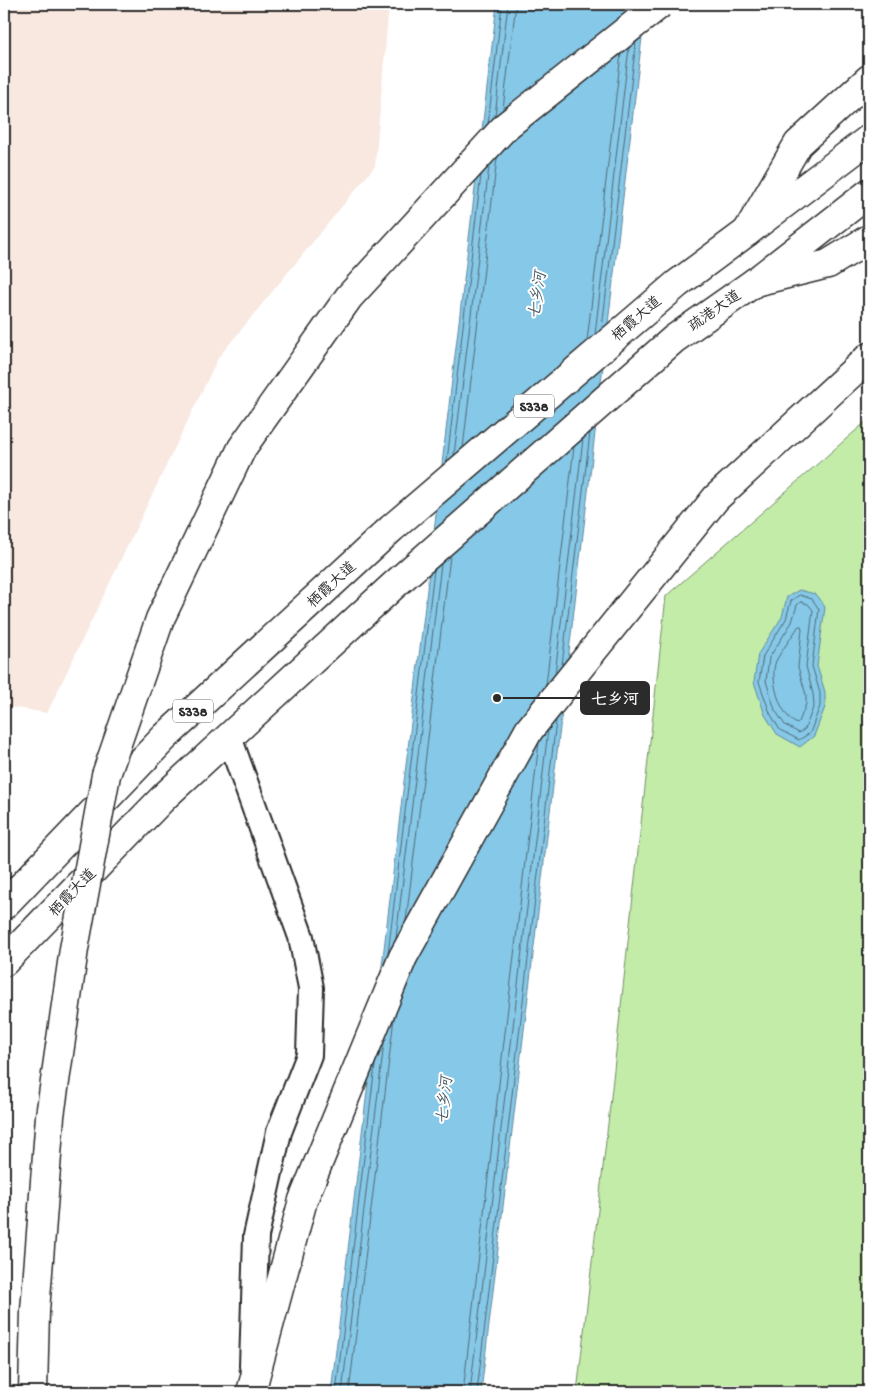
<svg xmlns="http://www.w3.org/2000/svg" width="873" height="1396" viewBox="0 0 873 1396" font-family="'Gochi Hand','LXGW WenKai TC',sans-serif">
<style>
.built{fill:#f8e8e0}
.green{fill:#c2eca8;stroke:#768c6a}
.water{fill:#86c8e7;stroke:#62899c}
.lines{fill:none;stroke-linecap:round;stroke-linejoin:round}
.shore{stroke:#4f6a76;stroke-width:1}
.minor-casing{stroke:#2b2b2b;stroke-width:28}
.major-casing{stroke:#2b2b2b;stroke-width:31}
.highway-casing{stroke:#2b2b2b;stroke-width:31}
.minor{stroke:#fff;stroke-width:24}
.major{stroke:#fff;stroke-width:28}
.highway{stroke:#fff;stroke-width:28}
.highway-bridge-casing{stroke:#2b2b2b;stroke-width:31;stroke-linecap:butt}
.highway-bridge{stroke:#fff;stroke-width:28}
.labels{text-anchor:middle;stroke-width:4;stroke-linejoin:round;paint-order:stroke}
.shield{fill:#fff;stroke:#6b6b6b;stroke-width:1}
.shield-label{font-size:14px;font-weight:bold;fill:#2b2b2b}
.street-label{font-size:15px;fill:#2b2b2b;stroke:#fff}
.water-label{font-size:16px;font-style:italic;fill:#465a63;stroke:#fff}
.leader{fill:none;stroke:#2b2b2b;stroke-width:2}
.callout-dot{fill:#2b2b2b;stroke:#fff;stroke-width:2}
.callout{fill:#2b2b2b;stroke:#2b2b2b;stroke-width:2}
.callout-label{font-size:16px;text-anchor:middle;font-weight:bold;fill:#fff}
</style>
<rect width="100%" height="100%" fill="#fff"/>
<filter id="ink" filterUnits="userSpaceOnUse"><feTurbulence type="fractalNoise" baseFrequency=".02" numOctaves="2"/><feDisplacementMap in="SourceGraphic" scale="10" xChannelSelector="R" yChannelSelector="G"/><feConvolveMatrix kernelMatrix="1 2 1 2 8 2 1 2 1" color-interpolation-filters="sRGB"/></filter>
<g filter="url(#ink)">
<path class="built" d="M4,4H389L375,166L218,358L47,713L4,706Z"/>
<path class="green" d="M869,419V1392H577L609,1115L666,596Z"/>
<path class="water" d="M497,4H646L481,1392H331Z
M799,590L815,594L825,607L817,666L825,692V707L814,736L800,747L777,734L765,715L754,682L758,654L782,617L787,597Z"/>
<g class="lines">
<path class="shore" d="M503,109L516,4
M495,116L508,4
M488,124L502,4
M602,328L636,42
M595,334L629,48
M587,341L621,54
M463,448L497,158
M454,455L489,167
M447,461L481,175
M800,595L812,599L819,609L812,666L820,693V706L810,733L799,740L780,730L770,713L759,682L763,656L786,619L791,601Z
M801,602L808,604L813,610L806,666L813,694L814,705L805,729L799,733L785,725L775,710L766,681L769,658L792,622L797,605Z
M801,626L802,629L798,667L806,695V704L799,722L797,724C780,716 769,678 776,661C781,651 792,637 798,627Z
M562,665L590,433
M555,674L583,439
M546,685L574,447
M406,921L450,556
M396,938L441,564
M388,954L434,570
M336,1392L375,1065
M342,1392L384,1043
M349,1392L394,1018
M463,1392L539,742
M470,1392L548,730
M477,1392L556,721"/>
<defs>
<path id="minor" d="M229,737L301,937L311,988L309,1055L279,1132L256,1236L252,1366"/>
<path id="major" d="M4,905L165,737L392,528L677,284L747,232L798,144L869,79
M4,962L166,795L393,586L674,339L755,282L828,264L869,239"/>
<path id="highway" d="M747,232L869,139
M755,282L869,193
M251,1392L303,1200L403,957L529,730L716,498L869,357"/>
</defs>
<use href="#minor" class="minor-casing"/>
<use href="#major" class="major-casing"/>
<use href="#highway" class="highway-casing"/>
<use href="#minor" class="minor"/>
<use href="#major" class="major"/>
<use href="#highway" class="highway"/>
<defs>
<path id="highway-bridge" d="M33,1392L35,1311L50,1116L74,949L106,775L160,619L242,448L349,297L506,126L660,4"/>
</defs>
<use href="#highway-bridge" class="highway-bridge-casing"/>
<use href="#highway-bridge" class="highway-bridge"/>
</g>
</g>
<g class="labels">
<g class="shield">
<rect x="514" y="394.5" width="40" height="23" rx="4"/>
<rect x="173" y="699.5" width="40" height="23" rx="4"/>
</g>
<g class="shield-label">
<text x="534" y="411">S338</text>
<text x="193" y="716">S338</text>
</g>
<g class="street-label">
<text transform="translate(714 310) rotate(-35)" y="5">疏港大道</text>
<text transform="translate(636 318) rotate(-41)" y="5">栖霞大道</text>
<text transform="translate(331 584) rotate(-43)" y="5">栖霞大道</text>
<text transform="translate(72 892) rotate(-46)" y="5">栖霞大道</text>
</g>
<g class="water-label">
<text transform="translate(536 295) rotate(-82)" y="6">七乡河</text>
<text transform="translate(443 1100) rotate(-84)" y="6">七乡河</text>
</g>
</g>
<path class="leader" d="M497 698L581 698"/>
<circle class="callout-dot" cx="497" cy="698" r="5"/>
<rect class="callout" x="581" y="682" width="68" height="32" rx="5"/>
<g class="callout-label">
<text x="615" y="704">七乡河</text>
</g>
<rect width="873" height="1396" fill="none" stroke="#fff" stroke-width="20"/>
<rect x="10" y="10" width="853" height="1376" fill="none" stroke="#2b2b2b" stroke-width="2" filter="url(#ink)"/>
</svg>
